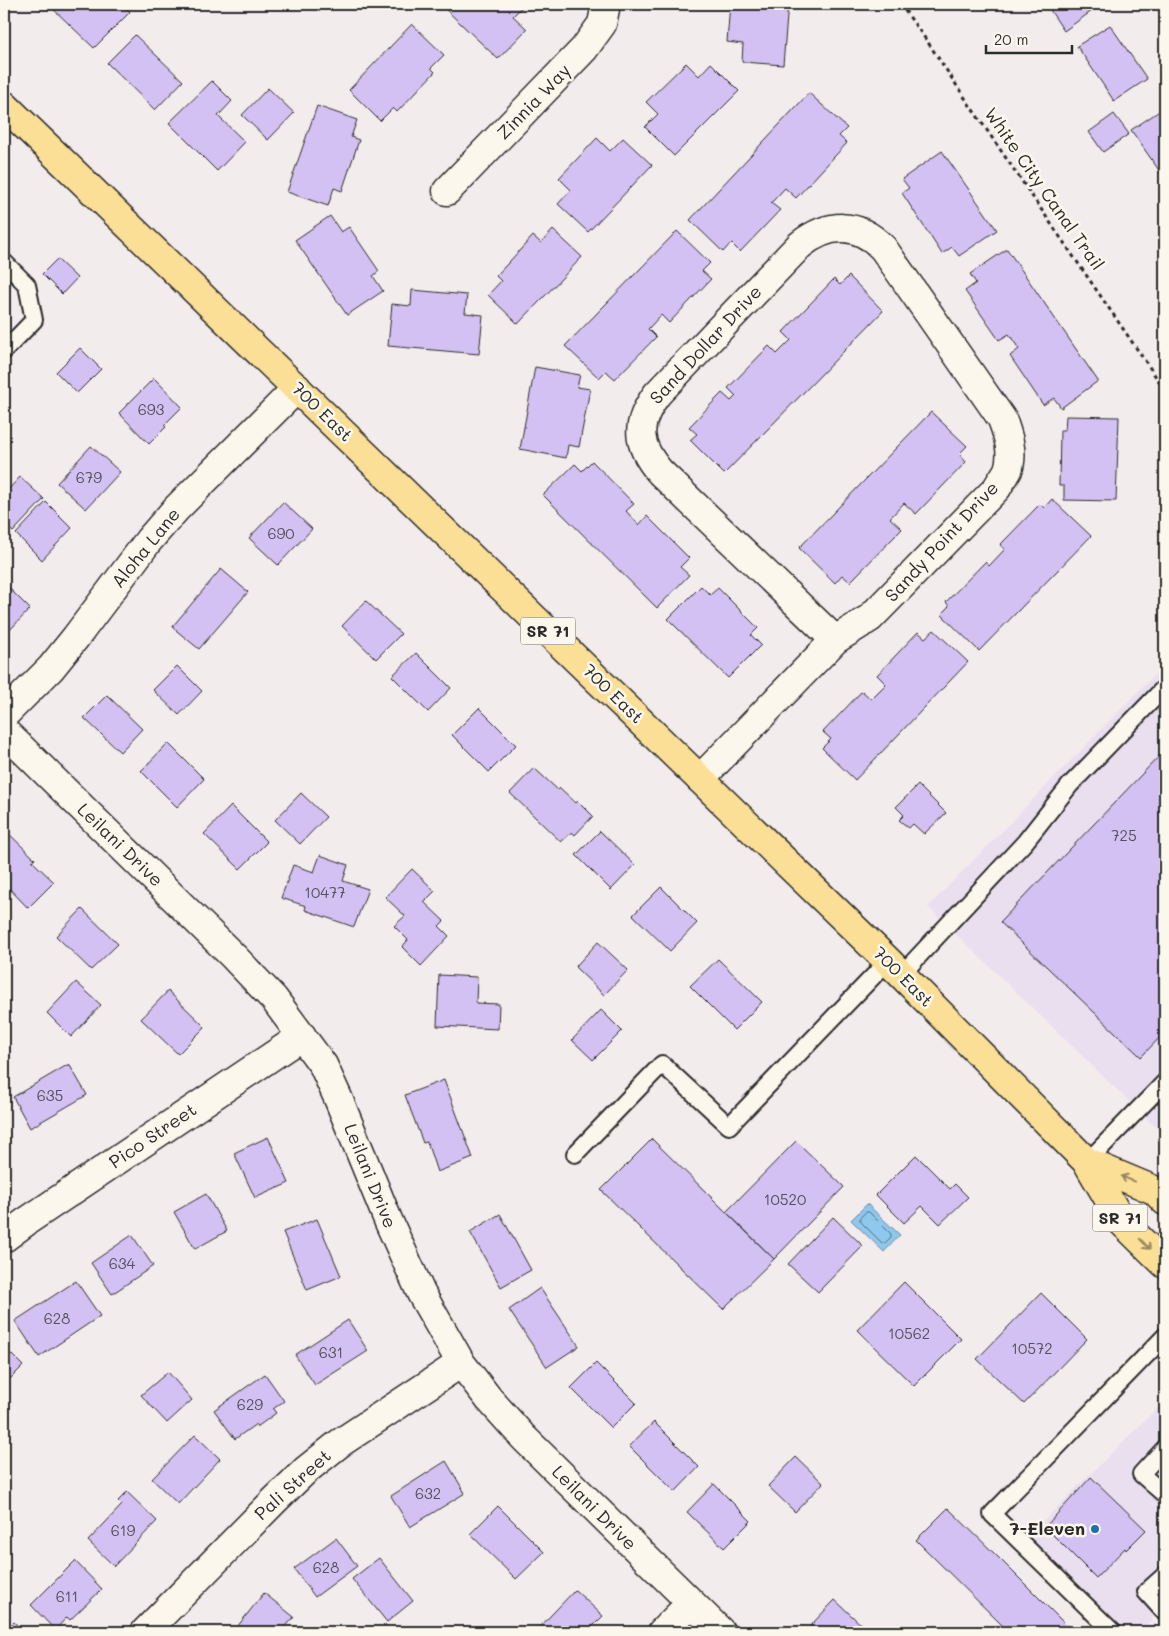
<svg xmlns="http://www.w3.org/2000/svg" width="1169" height="1636" viewBox="0 0 1169 1636" font-family="Mali,sans-serif">
<style>
.built{fill:#eadfef}
.water{fill:#8fc8ee;stroke:#6789a0}
.lines{fill:none;stroke-linecap:round;stroke-linejoin:round}
.shore{stroke:#536a79;stroke-width:1}
.building{fill:#d4c1f3;stroke:#2b2b2b}
.lane-casing{stroke:#2b2b2b;stroke-width:20}
.street-casing{stroke:#2b2b2b;stroke-width:31}
.primary-casing{stroke:#2b2b2b;stroke-width:31}
.path{stroke:#2b2b2b;stroke-width:3;stroke-dasharray:4 4;stroke-linecap:butt}
.lane{stroke:#fbf7ec;stroke-width:16}
.street{stroke:#fbf7ec;stroke-width:28}
.primary{stroke:#fbdf96;stroke-width:28}
.oneway{stroke:#938560}
.poi-dot{fill:#1f6fb2;stroke:#fbf7ec;stroke-width:2}
.labels{text-anchor:middle;stroke-width:5;stroke-linejoin:round;paint-order:stroke}
.number-label{font-size:15px;fill:#55505d}
.shield{fill:#fbf7ec;stroke:#696865;stroke-width:1}
.shield-label{font-size:16px;font-weight:bold;fill:#2b2b2b}
.street-label{font-size:18px;fill:#2b2b2b;stroke:#fbf7ec}
.poi-label{font-size:18px;font-weight:bold;fill:#2b2b2b;stroke:#fbf7ec;text-anchor:end}
</style>
<rect width="100%" height="100%" fill="#f3eced"/>
<filter id="ink" filterUnits="userSpaceOnUse"><feTurbulence type="fractalNoise" baseFrequency=".02" numOctaves="2"/><feDisplacementMap in="SourceGraphic" scale="10" xChannelSelector="R" yChannelSelector="G"/><feConvolveMatrix kernelMatrix="1 2 1 2 8 2 1 2 1" color-interpolation-filters="sRGB"/></filter>
<g filter="url(#ink)">
<path class="built" d="M1165,664V1136L928,907Z
M1165,1400V1606L1140,1632H1124L1026,1538Z"/>
<path class="water" d="M867,1204L900,1235L884,1252L851,1220Z"/>
<g class="lines">
<path class="shore" d="M866,1212H869L891,1234V1237L885,1243H882L860,1221V1218Z"/>
</g>
<path class="building" d="M48,4H122L130,12L94,48Z
M440,4H521L523,6L513,16L527,29L498,59Z
M730,4H788L783,65L742,62L743,44L727,42Z
M1046,4H1093L1096,8L1064,31Z
M412,24L444,55L431,68L435,72L397,112L393,108L380,121L349,90Z
M1110,25L1147,79L1114,101L1077,46Z
M135,35L183,81L155,110L107,63Z
M686,63L699,76L711,63L739,91L674,156L645,127L658,114L646,102Z
M212,81L232,101L218,116L245,142L217,171L169,123Z
M268,88L294,113L268,140L242,115Z
M809,93L847,128L839,136L847,143L796,198L785,188L771,203L780,210L740,252L731,243L723,252L690,220Z
M317,106L357,120L351,137L359,140L342,191L334,188L328,206L287,192Z
M1164,108L1165,174L1163,176L1131,130Z
M1114,114L1129,134L1103,152L1089,132Z
M597,138L610,151L623,138L652,165L588,232L558,204L571,190L559,178Z
M942,151L997,230L959,256L952,247L942,254L902,193L909,188L902,179Z
M330,216L341,232L349,227L379,271L373,276L383,291L347,315L295,240Z
M553,230L582,257L518,324L488,295L501,281L496,276L533,236L541,243Z
M677,231L710,263L702,271L711,279L669,323L661,315L648,329L656,337L615,379L606,371L599,378L565,346Z
M1007,249L1098,381L1061,408L1054,398L1043,405L1010,356L1019,349L1009,334L999,340L965,291L976,283L970,274Z
M57,259L77,278L62,294L42,274Z
M849,276L883,311L724,474L690,440L697,434L689,427L722,393L731,401L736,396L728,388L769,346L777,354L791,340L783,332L834,279L840,285Z
M412,290L467,295L465,313L483,315L479,354L388,346L392,304L411,306Z
M80,348L101,369L77,393L56,372Z
M535,367L580,375L577,387L590,389L579,447L568,445L566,458L520,449Z
M154,378L182,407L164,425L166,427L149,444L119,413Z
M931,412L967,446L959,454L966,462L916,514L904,503L890,518L902,529L850,582L842,575L835,583L799,548Z
M1066,416L1119,417L1116,501L1064,500V486H1059L1060,430H1065Z
M91,446L120,472L86,509L57,483Z
M592,461L634,504L626,511L639,525L647,516L689,558L680,567L689,575L657,608L543,495L575,464L582,471Z
M20,477L44,499L13,532L4,524V494Z
M1052,499L1091,536L979,651L941,614L949,606L946,602L985,562L989,566L1005,549L1000,545L1040,504L1044,508Z
M46,502L72,528L42,560L16,534Z
M283,502L312,529L278,565L249,538Z
M221,569L248,592L199,649L172,627Z
M4,583L30,609L4,636Z
M701,586L710,595L718,588L758,628L751,635L761,645L728,678L668,619Z
M366,601L401,634L376,659L342,626Z
M934,630L968,662L855,780L822,748L831,739L823,732L862,691L871,699L886,684L877,675L918,632L925,638Z
M416,653L451,688L428,712L392,676Z
M177,666L202,691L179,715L153,690Z
M107,695L142,729L120,752L84,718Z
M479,708L516,745L489,772L452,735Z
M168,743L204,779L177,807L141,771Z
M1165,750V1032L1141,1057L1000,922Z
M534,768L558,790L560,788L576,803L578,801L593,816L575,835L572,832L561,842L510,793Z
M918,785L946,813L924,834L913,824L909,828L899,820L904,815L896,807Z
M301,793L326,817L300,844L275,820Z
M231,806L267,842L240,869L204,834Z
M4,829L35,859L32,861L54,882L28,908L4,883Z
M600,831L635,865L611,890L576,855Z
M320,855L348,865L343,881L368,889L354,927L305,910L306,906L281,898L293,865L314,872Z
M412,869L435,891L424,902L444,921L439,926L449,936L421,966L402,947L408,940L394,926L405,916L385,897Z
M661,887L697,923L670,951L633,915Z
M82,909L118,944L91,970L56,936Z
M598,942L628,970L604,995L575,967Z
M718,959L762,1002L734,1030L690,986Z
M439,975L477,977L476,1003L499,1004L498,1029L437,1026Z
M76,982L101,1005L71,1037L47,1013Z
M168,991L205,1027L178,1054L141,1019Z
M601,1010L622,1031L593,1060L572,1040Z
M69,1064L87,1095L30,1128L13,1097Z
M444,1080L473,1158L437,1172L427,1142L423,1143L405,1095Z
M268,1137L289,1183L255,1198L234,1153Z
M652,1139L774,1259L723,1309L601,1190Z
M796,1141L844,1187L774,1259L726,1212Z
M916,1155L950,1189L955,1184L968,1197L940,1224L922,1206L904,1223L876,1195Z
M206,1194L227,1231L195,1249L174,1212Z
M500,1214L531,1270L501,1287L470,1232Z
M833,1217L863,1246L818,1292L788,1264Z
M317,1219L341,1276L307,1290L283,1232Z
M132,1235L153,1266L112,1294L91,1263Z
M76,1281L100,1316L39,1357L15,1321Z
M904,1282L961,1339L914,1386L857,1330Z
M540,1288L579,1346L547,1367L509,1310Z
M1041,1293L1087,1339L1024,1404L977,1359Z
M348,1320L368,1351L315,1385L295,1355Z
M4,1347L23,1366L4,1385Z
M596,1363L636,1403L611,1428L571,1388Z
M168,1372L192,1400L167,1423L141,1395Z
M265,1374L284,1401L273,1409L276,1413L257,1427L256,1424L235,1439L214,1410Z
M654,1422L699,1467L675,1492L629,1446Z
M195,1435L220,1459L178,1504L152,1479Z
M796,1457L823,1483L795,1512L768,1486Z
M446,1461L465,1493L410,1527L391,1496Z
M1091,1477L1146,1530L1126,1550L1125,1548L1096,1578L1045,1527Z
M714,1484L751,1521L724,1548L687,1512Z
M127,1492L157,1521L114,1566L88,1541L122,1505L118,1501Z
M498,1506L544,1552L516,1579L470,1534Z
M948,1508L1003,1562L1073,1632H1009L916,1540Z
M336,1538L357,1566L315,1597L294,1569Z
M379,1558L413,1601L387,1622L352,1579Z
M75,1561L102,1589L70,1620L67,1617L55,1630L31,1605Z
M575,1590L603,1616L587,1632H535Z
M264,1593L294,1617L281,1632H233Z
M835,1600L869,1632H817L810,1626Z
M14,1622L24,1632H4Z"/>
<g class="lines">
<defs>
<path id="lane" d="M4,262L27,285L34,320L4,351
M901,975L1025,842L1070,785L1165,687
M575,1154L662,1064L729,1126L888,961
M1087,1162L1165,1082
M1165,1448L1141,1474L1165,1495
M1165,1575L1146,1592L1165,1613
M1113,1632L992,1514L1165,1336"/>
<path id="street" d="M447,191L584,49L602,24L606,4
M4,715L51,668L76,637L149,540L176,509L297,388
M4,731L234,957L274,999L323,1065L338,1098L388,1220L421,1293L461,1363L489,1399L524,1438L721,1632
M700,779L835,640L870,618L997,488C1000,482 1005,476 1008,470C1014,453 1008,435 1002,419L883,248C857,221 828,223 800,245L657,394C635,424 636,444 660,472L835,640
M4,1238L27,1221L302,1036
M145,1632L275,1500L306,1470L340,1443L461,1363
M662,1632L691,1603"/>
<path id="primary" d="M4,105L888,961L1087,1162L1122,1222L1165,1264
M1087,1162L1154,1190L1165,1201"/>
</defs>
<use href="#lane" class="lane-casing"/>
<use href="#street" class="street-casing"/>
<use href="#primary" class="primary-casing"/>
<path class="path" d="M900,4L927,41L971,107L1165,390"/>
<use href="#lane" class="lane"/>
<use href="#street" class="street"/>
<use href="#primary" class="primary"/>
</g>
<defs><path id="oneway-shaft" d="M-6 0H5M1.5-3L5.5 0L1.5 3" fill="none" stroke-width="1.6" stroke-linecap="round" stroke-linejoin="round" transform="scale(1.25)"/></defs>
<g class="oneway">
<use href="#oneway-shaft" transform="translate(1128 1179) rotate(-158)"/>
<use href="#oneway-shaft" transform="translate(1145 1244) rotate(45)"/>
</g>
</g>
<circle class="poi-dot" cx="1095" cy="1529" r="5"/>
<g class="labels">
<g class="number-label">
<text x="151" y="415">693</text>
<text x="89" y="483">679</text>
<text x="281" y="539">690</text>
<text x="1124" y="841">725</text>
<text x="325" y="898">10477</text>
<text x="50" y="1101">635</text>
<text x="785" y="1205">10520</text>
<text x="122" y="1269">634</text>
<text x="57" y="1324">628</text>
<text x="909" y="1339">10562</text>
<text x="1032" y="1354">10572</text>
<text x="331" y="1358">631</text>
<text x="250" y="1410">629</text>
<text x="428" y="1499">632</text>
<text x="123" y="1536">619</text>
<text x="326" y="1573">628</text>
<text x="67" y="1602">611</text>
</g>
<g class="shield">
<rect x="520.5" y="617.5" width="55" height="27" rx="4"/>
<rect x="1092.5" y="1204.5" width="55" height="27" rx="4"/>
</g>
<g class="shield-label">
<text x="548" y="637">SR 71</text>
<text x="1120" y="1224">SR 71</text>
</g>
<g class="street-label">
<text transform="translate(534 102) rotate(-46)" y="6">Zinnia Way</text>
<text transform="translate(1044 189) rotate(55)" y="6">White City Canal Trail</text>
<text transform="translate(706 345) rotate(-47)" y="6">Sand Dollar Drive</text>
<text transform="translate(322 412) rotate(44)" y="6">700 East</text>
<text transform="translate(942 542) rotate(-47)" y="6">Sandy Point Drive</text>
<text transform="translate(146 548) rotate(-51)" y="6">Aloha Lane</text>
<text transform="translate(613 694) rotate(44)" y="6">700 East</text>
<text transform="translate(120 845) rotate(44)" y="6">Leilani Drive</text>
<text transform="translate(903 977) rotate(45)" y="6">700 East</text>
<text transform="translate(153 1136) rotate(-34)" y="6">Pico Street</text>
<text transform="translate(370 1176) rotate(68)" y="6">Leilani Drive</text>
<text transform="translate(293 1485) rotate(-42)" y="6">Pali Street</text>
<text transform="translate(594 1508) rotate(45)" y="6">Leilani Drive</text>
</g>
<g class="poi-label">
<text x="1085" y="1535">7-Eleven</text>
</g>
</g>
<rect width="1169" height="1636" fill="none" stroke="#fbf7ec" stroke-width="20"/>
<rect x="10" y="10" width="1149" height="1616" fill="none" stroke="#2b2b2b" stroke-width="2" filter="url(#ink)"/>
<path d="M986 45v8h86v-8" fill="none" stroke="#2b2b2b" stroke-width="2.5"/>
<text x="994" y="45" font-size="15" fill="#2b2b2b" stroke="#fbf7ec" stroke-width="4" paint-order="stroke">20 m</text>
</svg>
